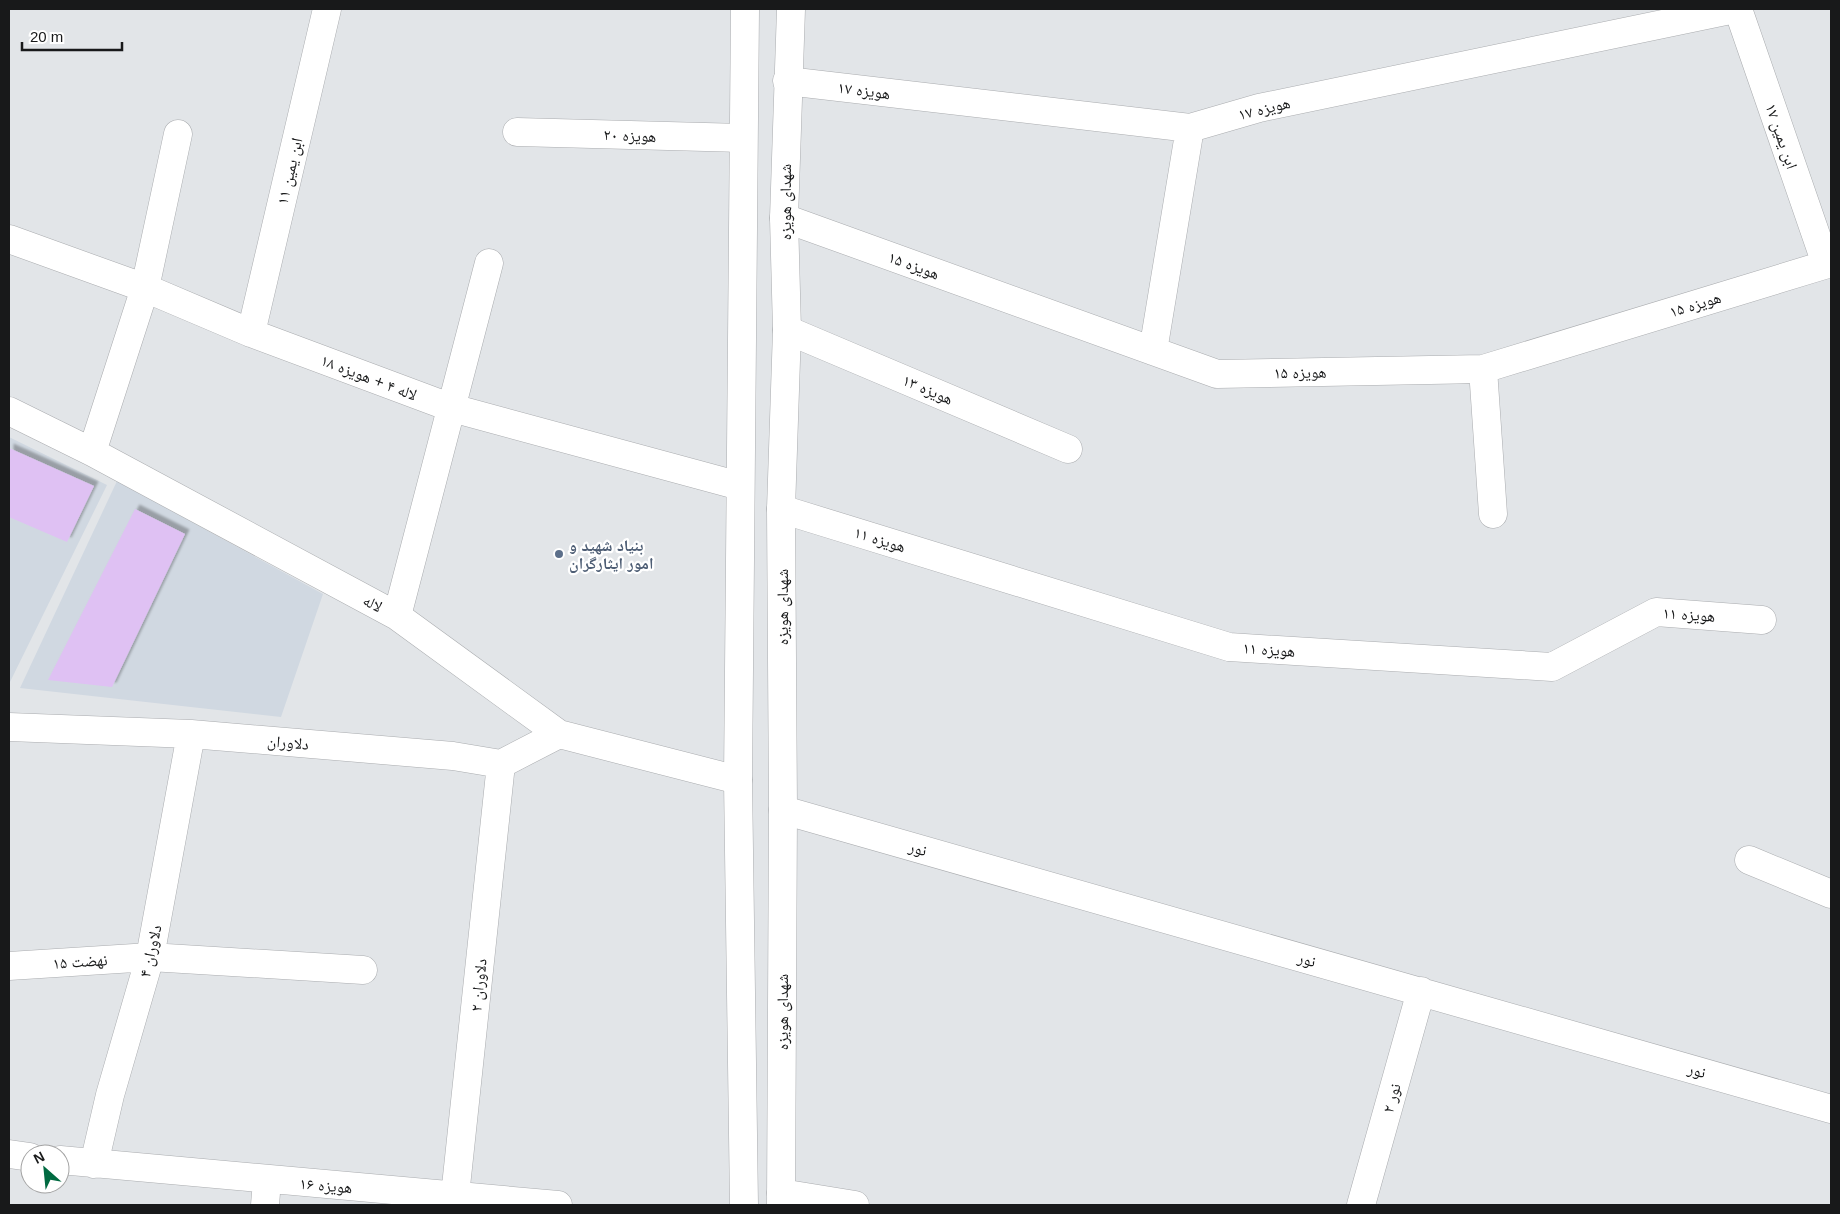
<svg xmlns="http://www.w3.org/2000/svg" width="1840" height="1214" viewBox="0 0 1840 1214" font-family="Helvetica,'Noto Naskh Arabic',sans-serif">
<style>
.built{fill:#d0d8e1}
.building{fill:#dfc1f3;filter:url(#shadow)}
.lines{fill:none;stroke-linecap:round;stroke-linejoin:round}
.minor-casing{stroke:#aaacaf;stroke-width:29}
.major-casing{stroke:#aaacaf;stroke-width:29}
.minor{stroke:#fff;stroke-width:28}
.major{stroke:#fff;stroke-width:28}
.service-dot{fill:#5c6f8a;stroke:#fff;stroke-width:2}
.labels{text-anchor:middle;stroke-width:4.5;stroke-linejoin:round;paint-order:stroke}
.street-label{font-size:16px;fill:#18191a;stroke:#fff}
.service-label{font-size:16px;font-weight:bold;fill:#4e5e75;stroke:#fff;text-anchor:start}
</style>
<defs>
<filter id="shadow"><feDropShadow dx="4.5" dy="-4.5" stdDeviation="1" flood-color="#0004"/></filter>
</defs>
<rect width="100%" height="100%" fill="#e2e5e8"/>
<path class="built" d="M9,437L107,485L9,684Z
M117,481L323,594L281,717L20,688Z"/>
<path class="building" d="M9,448L94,486L67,542L9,517Z
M135,509L185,534L112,687L48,680Z"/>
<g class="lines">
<defs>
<path id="minor" d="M1738,9L1826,264
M787,81L1190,128L1259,108L1735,9
M517,132L743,138
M784,218L1217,374L1483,369L1831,263
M9,239L145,288L251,333L452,408L740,486
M787,330L1068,449
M251,333L327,9
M1153,351L1190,128
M1483,369L1493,514
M9,411L92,452L397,616L559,734L738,780
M92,452L145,288L178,134
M781,509L1229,647L1552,667L1656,612L1762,620
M397,616L489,263
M9,727L191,734L453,756L501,764L559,734
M783,810L1831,1109
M1749,860L1831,894
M9,966L150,957L363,970
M9,1154L30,1157
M60,1160L558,1205
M94,1164L110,1095L150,957L191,734
M781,1193L855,1205
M265,1205L267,1180
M454,1205L501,764
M1361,1205L1421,991"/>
<path id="major" d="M744,1205L738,780L745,9
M781,1205L783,810L781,509L787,330L784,218L791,9"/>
</defs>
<use href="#minor" class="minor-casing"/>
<use href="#major" class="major-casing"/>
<use href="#minor" class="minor"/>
<use href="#major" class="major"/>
</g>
<circle class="service-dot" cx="559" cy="554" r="5"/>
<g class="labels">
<g class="street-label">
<text transform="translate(864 90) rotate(7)" y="6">هویزه ۱۷</text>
<text transform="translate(1264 108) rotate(-14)" y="6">هویزه ۱۷</text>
<text transform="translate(630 135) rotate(2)" y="6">هویزه ۲۰</text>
<text transform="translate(1782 136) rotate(71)" y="6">ابن یمین ۱۷</text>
<text transform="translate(289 171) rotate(-77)" y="6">ابن یمین ۱۱</text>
<text transform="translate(785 202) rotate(-90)" y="6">شهدای هویزه</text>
<text transform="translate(914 265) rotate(20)" y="6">هویزه ۱۵</text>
<text transform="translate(1695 304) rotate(-17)" y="6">هویزه ۱۵</text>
<text transform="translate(1300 372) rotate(-1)" y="6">هویزه ۱۵</text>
<text transform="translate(369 377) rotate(21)" y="6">لاله ۴ + هویزه ۱۸</text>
<text transform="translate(928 389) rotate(23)" y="6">هویزه ۱۳</text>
<text transform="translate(880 539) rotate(17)" y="6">هویزه ۱۱</text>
<text transform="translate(373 603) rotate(28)" y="6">لاله</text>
<text transform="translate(782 607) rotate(-90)" y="6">شهدای هویزه</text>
<text transform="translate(1689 614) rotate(4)" y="6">هویزه ۱۱</text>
<text transform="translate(1269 649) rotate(4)" y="6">هویزه ۱۱</text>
<text transform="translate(288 742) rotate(5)" y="6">دلاوران</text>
<text transform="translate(918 848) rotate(16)" y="6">نور</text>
<text transform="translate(150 951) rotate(-77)" y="6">دلاوران ۴</text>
<text transform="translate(1307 959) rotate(16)" y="6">نور</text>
<text transform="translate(80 961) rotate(-4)" y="6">نهضت ۱۵</text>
<text transform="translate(478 985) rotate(-84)" y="6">دلاوران ۲</text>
<text transform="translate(782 1012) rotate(-90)" y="6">شهدای هویزه</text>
<text transform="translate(1697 1070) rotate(16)" y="6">نور</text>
<text transform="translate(1391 1098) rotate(-74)" y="6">نور ۲</text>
<text transform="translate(326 1185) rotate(5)" y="6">هویزه ۱۶</text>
</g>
<g class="service-label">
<text x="569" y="551">بنیاد شهید و<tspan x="569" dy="18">امور ایثارگران</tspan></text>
</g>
</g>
<rect width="1840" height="1214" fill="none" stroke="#18191a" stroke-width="20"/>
<g transform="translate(45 1169) rotate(333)"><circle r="24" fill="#ffffff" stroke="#a3a3a3"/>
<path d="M0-4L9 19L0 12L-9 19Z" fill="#006a41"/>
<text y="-8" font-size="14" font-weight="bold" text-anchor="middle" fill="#18191a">N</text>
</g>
<path d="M22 42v8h100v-8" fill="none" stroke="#18191a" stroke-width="2.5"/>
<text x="30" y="42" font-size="15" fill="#18191a" stroke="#ffffff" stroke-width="4" paint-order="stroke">20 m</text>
</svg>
